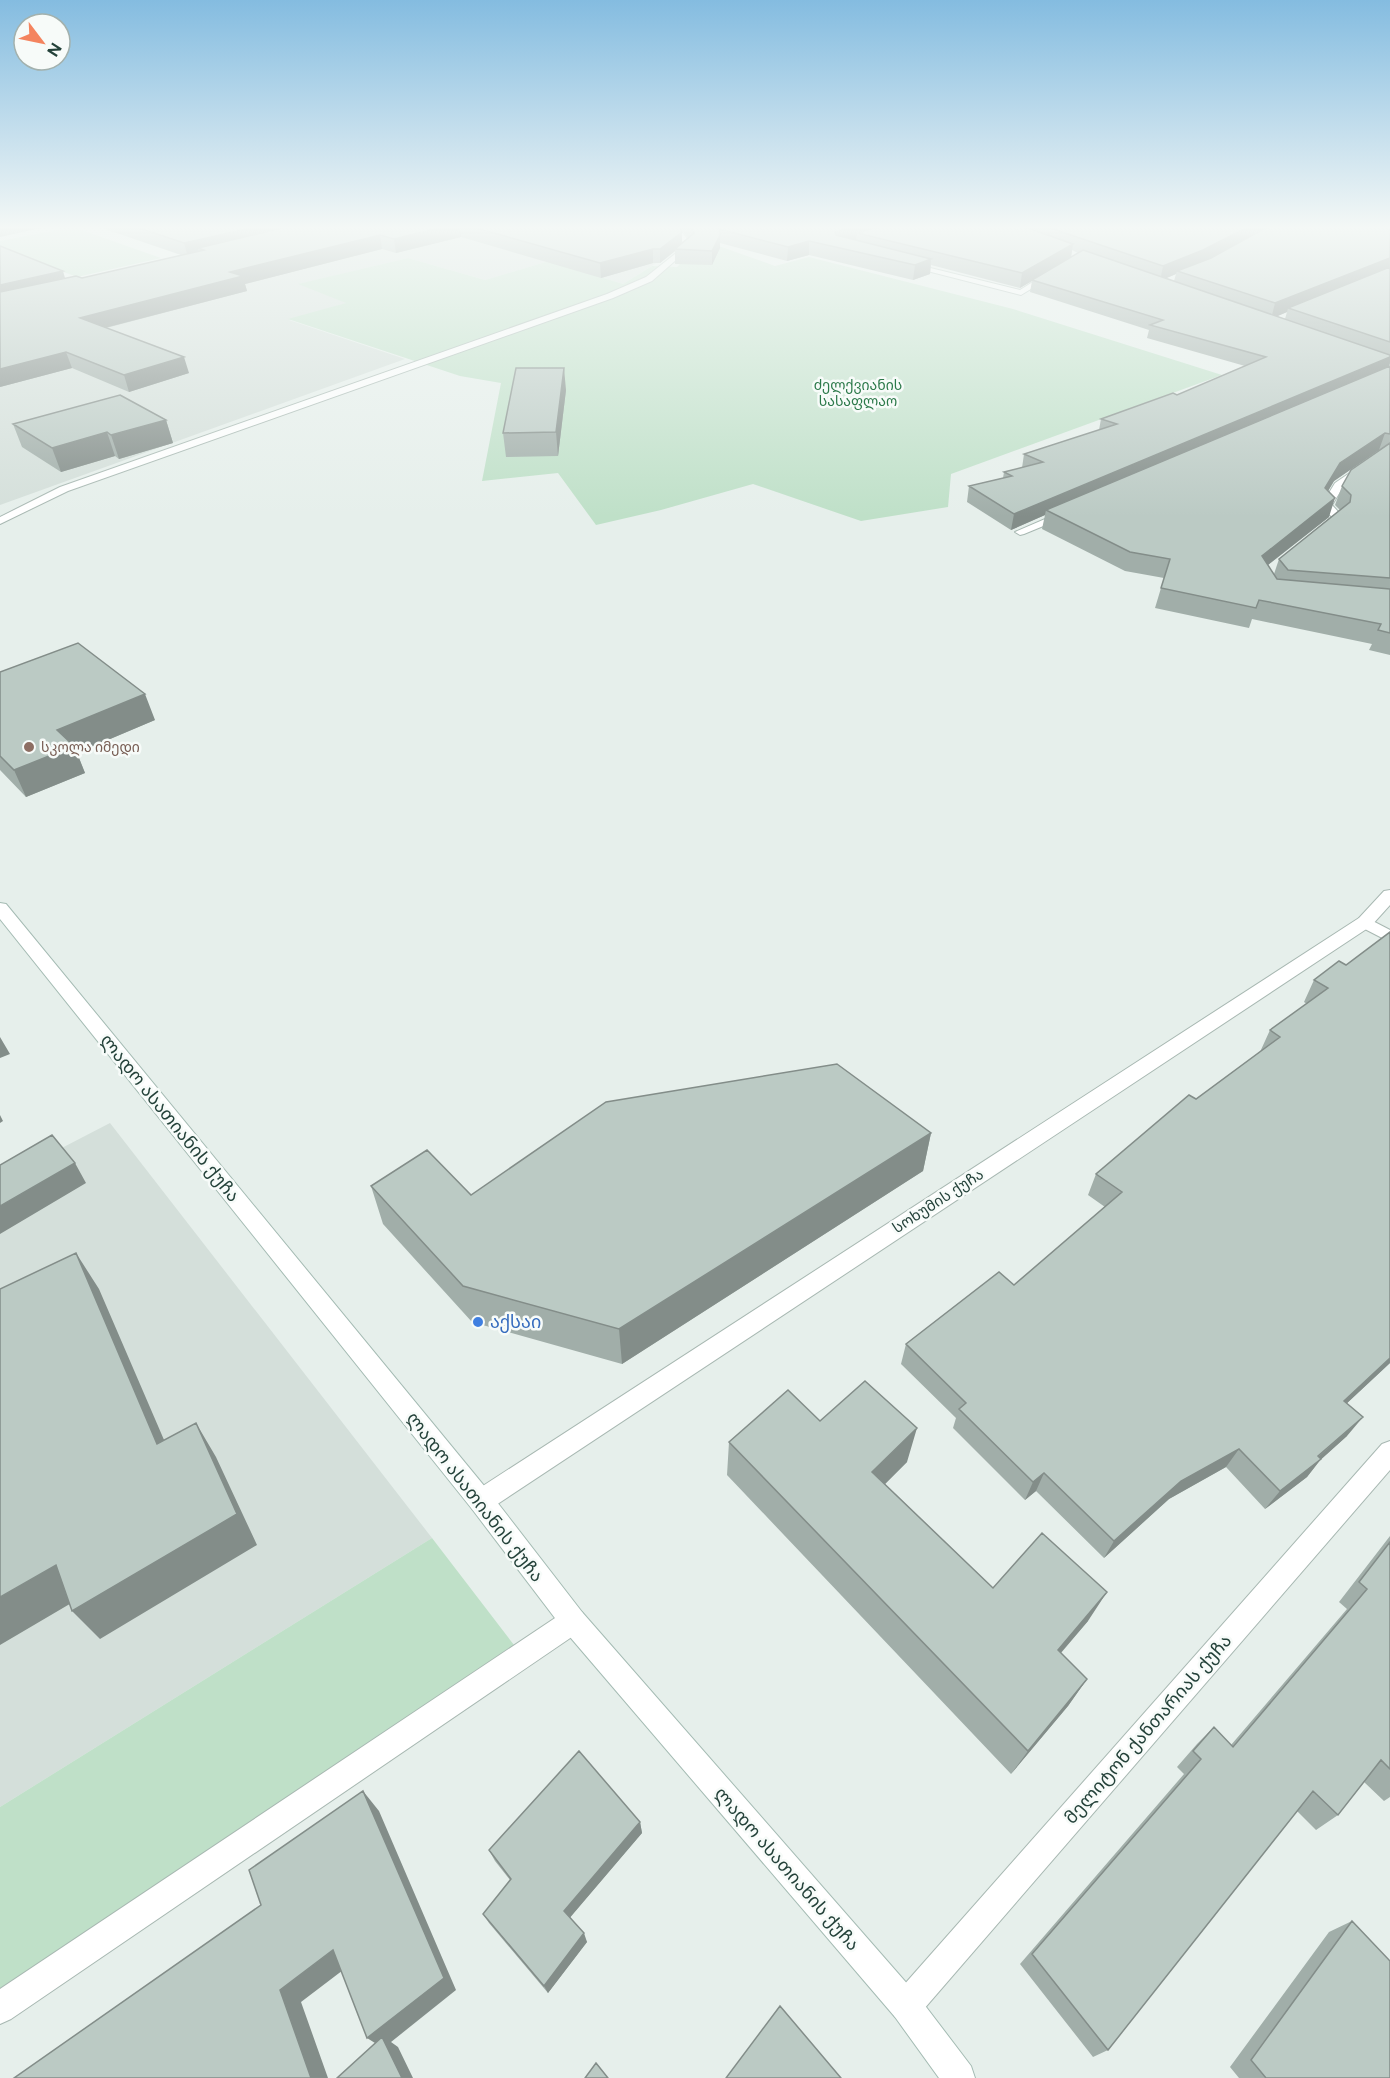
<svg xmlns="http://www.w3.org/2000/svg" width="1390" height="2078" viewBox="0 0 1390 2078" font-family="Figtree,'Noto Sans Georgian',sans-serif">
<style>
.built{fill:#d4dfda}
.green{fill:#bfe0c8}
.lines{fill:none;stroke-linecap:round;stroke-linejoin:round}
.minor-casing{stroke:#a8b8b2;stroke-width:2}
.tertiary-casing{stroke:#a8b8b2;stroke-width:2}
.secondary-casing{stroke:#a4bbb3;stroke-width:2}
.minor{fill:#fff;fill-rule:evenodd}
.tertiary{fill:#fff;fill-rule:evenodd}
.secondary{fill:#fff;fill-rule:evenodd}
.wall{fill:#a1aea9;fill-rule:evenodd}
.shaded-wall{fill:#838d89}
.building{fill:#bbcac4;stroke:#838d89;stroke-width:1.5}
.education-dot{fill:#8d6e63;stroke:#f7fbf9;stroke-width:2}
.shop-dot{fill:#3f7fe0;stroke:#f7fbf9;stroke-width:2}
.labels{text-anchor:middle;stroke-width:5;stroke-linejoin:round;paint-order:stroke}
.far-park-label{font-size:14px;fill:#2d7a4b;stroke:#f7fbf9}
.far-education-label{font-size:14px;fill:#785e54;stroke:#f7fbf9;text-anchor:start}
.street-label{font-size:15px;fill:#24423a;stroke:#f7fbf9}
.near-street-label{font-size:18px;fill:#24423a;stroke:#f7fbf9}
.near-shop-label{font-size:18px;fill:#366cbe;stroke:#f7fbf9;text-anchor:start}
</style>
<rect width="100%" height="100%" fill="#e6efeb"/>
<path class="built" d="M341,227L677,250L623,284L549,261L485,280L408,258L300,284L347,303L289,320L405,359L0,505V307Z
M110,1123L432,1538L0,1807V1180Z"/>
<path class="green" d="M73,227L161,258L77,277L0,248V241Z
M716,245L775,266L809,257L1013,309L1222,375L951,474L948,507L861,521L753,484L661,510L596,525L558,473L482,481L501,383L460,376L288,319L346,303L298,284L408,258L485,280L549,261L623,284L652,266L677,267L696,248Z
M432,1538L514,1645L0,1993V1807Z"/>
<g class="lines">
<defs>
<path id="minor" d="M667,227C680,226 685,236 692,246L652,281L613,298L68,491L0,524V517L60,487L607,294L646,277L685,246L678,234Z
M906,262L1020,290L1047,273L1054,275L1021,295L904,265Z
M1360,466L1369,468L1343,487L1332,505L1343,517L1326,533H1318V529L1332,517L1321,506L1335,483Z
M1066,510L1070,511V515L1024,534L1020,535L1015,532Z
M1365,917L1390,930V942L1359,926L1357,922L1359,918Z
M1390,1441V1470L917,2017L906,2022L895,2017L890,2006L895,1995L1382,1444Z
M573,1608L582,1612L586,1621L582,1630L11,2019L0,2024V1989L564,1612Z"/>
<path id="tertiary" d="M1390,890V905L1371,926L490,1509L481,1513L472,1509L469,1501L472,1493L1359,918L1384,891Z"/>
<path id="secondary" d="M0,903L6,904L490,1493L582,1612L917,1995L971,2066L975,2078H939L895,2017L564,1630L472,1509L0,919Z"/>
</defs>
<use href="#minor" class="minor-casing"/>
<use href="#tertiary" class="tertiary-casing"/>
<use href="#secondary" class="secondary-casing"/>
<use href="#minor" class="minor"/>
<use href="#tertiary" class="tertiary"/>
<use href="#secondary" class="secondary"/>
</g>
<path class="wall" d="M96,226H1390V363L1389,366H1390V655L1369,650L1372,644L1252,619L1249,628L1155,608L1164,578L1125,571L1042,529L1045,515L1011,530L967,502L969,486L1003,478L1004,472L1022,468L1024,454L1099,430L1101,419L1177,395L1245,366L1147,338L1149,330L1030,292L1032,281L1020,288L931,265L930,274L913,280L809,255L787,261L720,243V248L712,265L675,264V251L660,263H653L601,278L461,237L396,253L382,249L245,284L247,291L106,328L189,373L129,392L72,368L0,387L65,278H82L181,255ZM681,229L683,231L688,238L682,243ZM1072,250L1078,253L1071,257ZM1176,274L1174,281L1166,278ZM1287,312L1285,319L1277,316ZM1379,450L1342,486L1335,505L1340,510L1279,559L1274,574L1268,565L1329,517L1328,491L1334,481Z
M566,390L558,456L506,457L503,433Z
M166,420L173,443L119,459L115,456L61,472L22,447L13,424Z
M0,672L155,720L77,753L85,773L26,797L0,770Z
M1390,932V1363L1347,1403V1436L1321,1459L1307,1477L1265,1509L1226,1467L1169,1499L1104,1558L1036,1491L1025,1500L953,1428L956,1418L901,1364L906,1344L1014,1285L1105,1207L1088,1195L1096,1174L1196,1099L1260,1052L1270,1030L1307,1004L1304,1002L1314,980L1346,965Z
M931,1133L923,1171L622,1364L472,1322L383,1224L371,1186L471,1195Z
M820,1421L907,1462L885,1484L993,1588L1088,1621L1061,1653L1087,1679L1068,1706L1011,1774L727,1475L729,1442Z
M1390,1536V1797L1384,1801L1364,1782L1338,1815L1316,1830L1297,1811L1108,2050L1093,2057L1020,1964L1184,1774L1177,1767L1197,1744L1214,1727L1231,1745L1347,1609L1339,1602Z
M640,1822L642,1833L570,1917L587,1942L548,1993L489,1923L483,1914L510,1880L495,1861L489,1850Z
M1352,1921L1390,2078H1239L1230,2067L1329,1932Z"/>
<path class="shaded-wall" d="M0,226H50L0,237Z
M259,226H321L198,248L199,255L188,257L184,243Z
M447,226H459L461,237L396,253L394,239Z
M856,226H903L857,233L856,240L834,246L835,232Z
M1250,226H1273L1199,264L1177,271L1176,274L1160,281L1163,266Z
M682,232V245L675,249V251L660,263V249Z
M380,235L382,249L245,284L247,291L85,333L80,318L230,272Z
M720,235V248L712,265V251Z
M809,241V255L787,261L788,247Z
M1073,244L1071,258L1020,288L1022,273Z
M653,249V263L601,278L600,263Z
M1390,258V271L1288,308L1287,312L1271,319L1275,303Z
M931,259L930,274L913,280L915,265Z
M63,271L67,285L0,301V285Z
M66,352L72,368L0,387V369Z
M184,357L189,373L129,392L124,375Z
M1390,357V363L1388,370L1046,510L1045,515L1011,530L1014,514Z
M564,368L566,390L558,456L556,432Z
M166,420L173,443L119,459L111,435Z
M107,432L115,456L61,472L52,448Z
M1385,433L1379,450L1334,481L1319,506L1325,488L1340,463Z
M1335,498L1329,517L1255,575L1262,556Z
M145,694L155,720L77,753L85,773L26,797L14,770L57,730Z
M0,1037L10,1054L0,1058Z
M0,1115L3,1121L0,1123Z
M931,1133L923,1171L622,1364L619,1329Z
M75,1163L86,1183L0,1234V1206Z
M76,1253L99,1289L180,1477L157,1444Z
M1390,1358V1363L1329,1420L1344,1401Z
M1363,1417L1347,1436L1316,1464L1321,1459L1307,1477L1265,1509L1280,1491Z
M196,1423L216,1457L257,1545L100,1639L72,1611Z
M917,1428L907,1462L865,1504L872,1472Z
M1239,1449L1226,1467L1169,1499L1104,1558L1114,1541L1181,1481Z
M1044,1473L1036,1491L1025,1500L1033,1482Z
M56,1565L85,1595L0,1645V1597Z
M1107,1592L1088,1621L1040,1677L1058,1650Z
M1087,1679L1068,1706L1011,1774L1028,1751Z
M363,1791L379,1811L456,1990L391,2042L398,2047L413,2078H402L383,2048L367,2038Z
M640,1822L642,1833L568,1920L564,1911Z
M584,1933L587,1942L548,1993L544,1986Z
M333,1950L351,1964L301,2002L328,2078H311L280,1990Z"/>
<path class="building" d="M133,226H259L184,243Z
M290,226H447L394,239L380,235L230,272L243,276L80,318L184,357L124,375L66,352L0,369V292L76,276L82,278L204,250L198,248Z
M469,226H679L682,232L660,249H653L600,263Z
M690,226H856L835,232L836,235L931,259L915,265L809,241L788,247L719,229L720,235L712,251L675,249L694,233Z
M882,226H1022L1073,244L1022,273L857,233Z
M1044,226H1250L1203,250L1163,266Z
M1269,226H1390V258L1275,303L1177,271L1211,258Z
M0,246L63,271L0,285Z
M1083,250L1390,355V357L1014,514L969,486L1012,476L1004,472L1043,462L1024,454L1117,424L1101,419L1173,393L1177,395L1266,357L1150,325L1163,320L1032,280Z
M1390,267V342L1288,308Z
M1390,366V434L1385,433L1340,463L1325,488L1335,498L1262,556L1277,579L1390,589V633L1378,630L1381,624L1259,600L1256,608L1161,588L1170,559L1130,552L1046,510Z
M516,368H564L556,432L503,433Z
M120,395L166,420L111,435L107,432L52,448L13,424Z
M1390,443V578L1288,570L1279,559L1350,502L1351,495L1342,486L1351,470Z
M78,643L145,694L57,730L74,746L14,770L0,756V672Z
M1390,932V1358L1344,1401L1363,1417L1318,1456L1321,1459L1280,1491L1239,1449L1181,1481L1114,1541L1044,1473L1033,1482L959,1409L966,1403L906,1344L999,1272L1014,1285L1122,1192L1096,1174L1189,1095L1196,1099L1280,1037L1270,1030L1328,988L1314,980L1339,961L1346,965Z
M837,1064L931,1133L619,1329L463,1286L371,1186L427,1150L471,1195L606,1102Z
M52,1135L75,1163L0,1206V1165Z
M76,1253L157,1444L196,1423L237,1514L72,1611L56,1565L0,1597V1289Z
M865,1381L917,1428L872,1472L993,1588L1042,1533L1107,1592L1058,1650L1087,1679L1028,1751L729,1442L788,1390L820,1421Z
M1390,1542V1769L1381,1760L1338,1815L1313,1791L1108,2050L1032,1954L1201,1759L1193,1751L1214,1727L1233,1747L1367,1589L1359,1582Z
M579,1751L640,1822L564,1911L584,1933L544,1986L483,1914L511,1879L489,1850Z
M363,1791L444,1978L367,2038L333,1950L280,1990L311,2078H14L261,1905L249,1870Z
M1352,1921L1390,1961V2078H1266L1251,2060Z
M780,2006L841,2078H726Z
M382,2037L402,2078H337Z
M596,2063L608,2078H585Z"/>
<linearGradient id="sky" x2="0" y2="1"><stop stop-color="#84bce0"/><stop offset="0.44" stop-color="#f4f8f6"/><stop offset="1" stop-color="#f4f8f6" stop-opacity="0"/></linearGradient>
<rect width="1390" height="517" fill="url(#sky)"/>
<circle class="education-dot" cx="29" cy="747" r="6"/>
<circle class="shop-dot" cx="478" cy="1322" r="6"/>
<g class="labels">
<g class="far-park-label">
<text x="858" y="390">ძელქვიანის<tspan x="858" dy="16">სასაფლაო</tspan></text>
</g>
<g class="far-education-label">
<text x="41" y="752">სკოლა იმედი</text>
</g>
<g class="street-label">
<text transform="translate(938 1201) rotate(-33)" y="5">სოხუმის ქუჩა</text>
</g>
<g class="near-street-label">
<text transform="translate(170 1118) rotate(51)" y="6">ლადო ასათიანის ქუჩა</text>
<text transform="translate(475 1497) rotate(52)" y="6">ლადო ასათიანის ქუჩა</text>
<text transform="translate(1148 1729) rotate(-49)" y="6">მელიტონ ქანთარიას ქუჩა</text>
<text transform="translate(787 1869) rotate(49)" y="6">ლადო ასათიანის ქუჩა</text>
</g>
<g class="near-shop-label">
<text x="490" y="1328">აქსაი</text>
</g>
</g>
<g transform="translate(42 42) rotate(122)"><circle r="28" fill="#f7fbf9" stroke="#a3b1ad" stroke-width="1.5"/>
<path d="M0-4.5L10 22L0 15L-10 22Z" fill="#f4845f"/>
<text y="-9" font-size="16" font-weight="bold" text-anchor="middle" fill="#24423a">N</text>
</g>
</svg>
